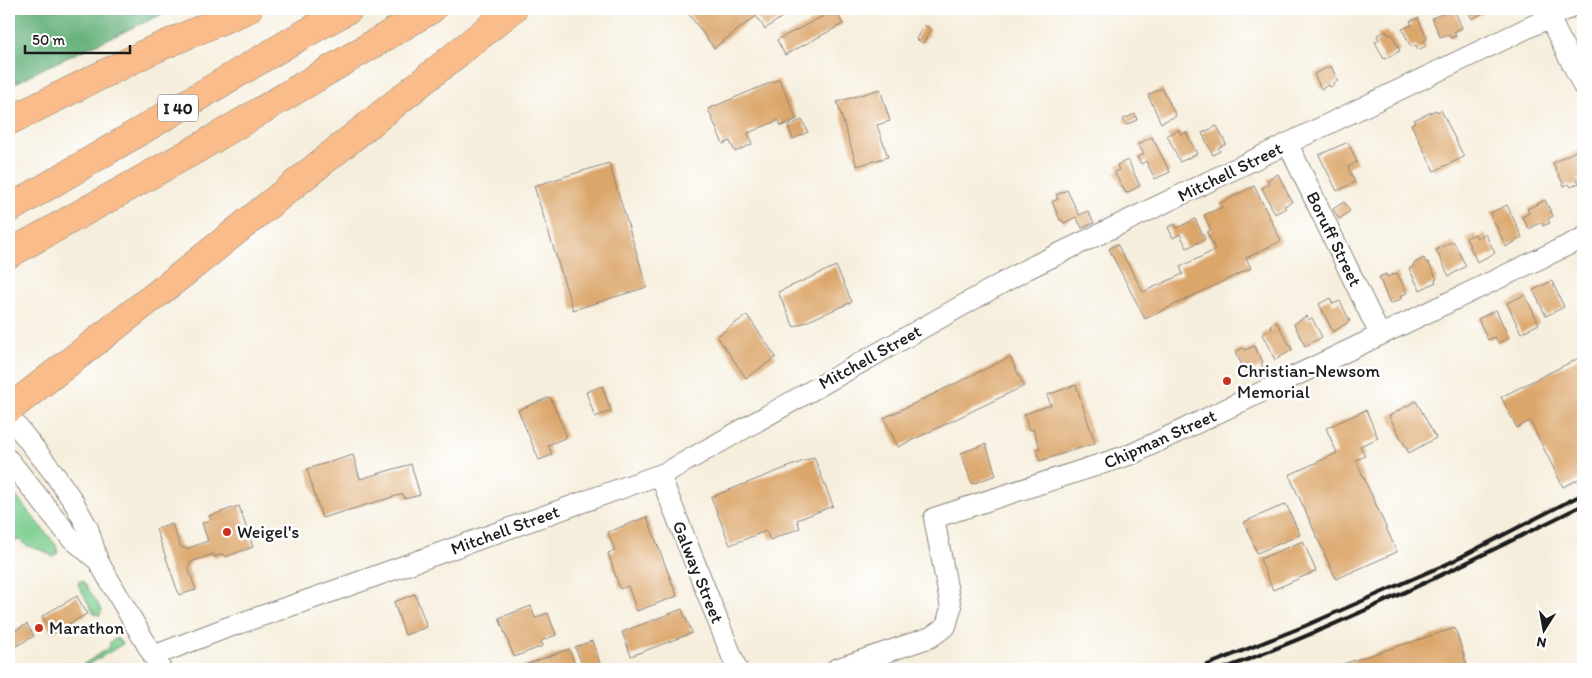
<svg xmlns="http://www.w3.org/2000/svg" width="1592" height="678" viewBox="0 0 1592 678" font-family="Itim,sans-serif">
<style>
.green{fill:#7cce90;stroke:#4c7556}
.forest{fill:#65b17a;stroke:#40664b}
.building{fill:#dba66a}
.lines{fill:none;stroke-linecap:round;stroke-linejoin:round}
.minor-casing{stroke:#89857c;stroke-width:22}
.highway-casing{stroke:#89857c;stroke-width:29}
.minor{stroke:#fff;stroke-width:20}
.highway{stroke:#f9bc8a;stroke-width:28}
.rail{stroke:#1c1c1c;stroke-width:4}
.poi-dot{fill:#c8321e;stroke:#fff;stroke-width:2}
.labels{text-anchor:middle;stroke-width:5;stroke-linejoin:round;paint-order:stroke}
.shield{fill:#fff;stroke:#606060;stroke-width:1}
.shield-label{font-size:16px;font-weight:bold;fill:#1c1c1c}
.street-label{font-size:18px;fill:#1c1c1c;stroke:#fff}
.poi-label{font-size:18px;fill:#1c1c1c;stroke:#fff;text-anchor:start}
</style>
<rect width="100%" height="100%" fill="#fff"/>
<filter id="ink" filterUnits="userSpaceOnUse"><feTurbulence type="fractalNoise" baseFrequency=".02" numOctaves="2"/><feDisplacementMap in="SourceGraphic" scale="10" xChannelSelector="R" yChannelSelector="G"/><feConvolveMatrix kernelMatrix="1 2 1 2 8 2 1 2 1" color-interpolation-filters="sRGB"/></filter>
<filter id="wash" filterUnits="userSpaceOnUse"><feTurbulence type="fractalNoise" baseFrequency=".0096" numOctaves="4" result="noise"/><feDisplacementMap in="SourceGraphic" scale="20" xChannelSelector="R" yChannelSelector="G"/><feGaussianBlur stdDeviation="1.12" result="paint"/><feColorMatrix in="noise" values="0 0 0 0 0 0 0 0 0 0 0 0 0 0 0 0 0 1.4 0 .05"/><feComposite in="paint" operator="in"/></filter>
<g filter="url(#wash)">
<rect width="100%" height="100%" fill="#f6eedc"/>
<path class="green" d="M9,488L56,545L58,553L52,557C43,547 27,550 20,540L12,541L9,533Z
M79,581H83L102,610L100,615L94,614L78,584Z
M117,638L123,644L81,669H76L109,648L110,642Z"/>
<path class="forest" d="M9,9H174L40,70L9,87Z"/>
<g id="blocks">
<path class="building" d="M685,9H776L782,17L765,29L756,16L714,48Z
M1454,9L1462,28L1454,32L1456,36L1450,38L1449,34L1440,37L1432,18Z
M1467,9H1486L1487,11L1472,19Z
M835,10L843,24L785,55L777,40Z
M1418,18L1427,39L1424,41L1426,46L1418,50L1416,45L1411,47L1402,29L1412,25L1410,21Z
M924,25L931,30L923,43L916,39Z
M1386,31L1389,35L1392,34L1400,51L1384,59L1375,42L1379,40L1377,35Z
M1331,66L1338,81L1333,83L1334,85L1330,87L1329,85L1321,89L1314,74Z
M779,79L797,119L781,126L779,120L748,133L752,144L735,152L730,141L723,144L708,109Z
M1162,88L1176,116L1161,123L1148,95Z
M880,89L890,121L877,125L888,157L857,166L837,102Z
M1436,110L1437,112L1441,110L1464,157L1434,171L1411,124L1415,122L1414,120Z
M1135,114L1137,120L1126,125L1123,119Z
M802,120L808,132L793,139L788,126Z
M1217,126L1226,144L1218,148L1220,151L1213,155L1202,133Z
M1179,130L1181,135L1186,132L1197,154L1180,162L1167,135Z
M1152,137L1170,172L1155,179L1146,161L1141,164L1137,157L1144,154L1138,144Z
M1348,142L1357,162L1348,167L1355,182L1337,191L1319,155Z
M1583,147V176L1577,179L1579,183L1571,187L1569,184L1564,186L1553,163Z
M1128,160L1140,186L1126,193L1114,172L1119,170L1117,165Z
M609,163L647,287L573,310L534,186Z
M1278,174L1292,202L1284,206L1286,208L1275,214L1262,188L1269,184L1267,180Z
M1254,186L1281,241L1246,258L1251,268L1145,319L1109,249L1117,244L1143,292L1183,274L1180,267L1215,250L1207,232L1211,230L1204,215L1222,207L1220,203Z
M1067,190L1079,215L1088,211L1094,223L1082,228L1076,217L1064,223L1062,220H1060L1052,202L1058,199L1056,195Z
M1545,200L1553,216L1548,219L1550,223L1543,226L1541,222L1529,229L1522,217L1529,213L1527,209Z
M1344,202L1350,211L1339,219L1333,209Z
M1507,205L1522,237L1506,247L1490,213Z
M1195,219L1205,239L1187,248L1180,234L1173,238L1168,227L1175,224L1177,228Z
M1475,234L1477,238L1485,234L1495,253L1477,262L1466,238Z
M1453,241L1466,266L1449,276L1436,250Z
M1424,258L1426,263L1428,262L1437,279L1435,280L1436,282L1420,290L1409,269L1414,266L1413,264Z
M836,266L852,302L794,327L778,292Z
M1397,273L1407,293L1400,296L1401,299L1390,304L1379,277L1386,274L1387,277Z
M1552,281L1564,307L1546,316L1533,290Z
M1525,295L1539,324L1521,333L1507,303Z
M1330,298L1333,304L1340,301L1350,321L1333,332L1319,304Z
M1496,310L1509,338L1498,343L1495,337L1488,340L1478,319Z
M747,315L776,357L746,378L717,336Z
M1306,316L1308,320L1312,318L1322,337L1305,346L1294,324Z
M1277,322L1292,350L1275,360L1262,334L1272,329L1270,325Z
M1254,346L1263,362L1261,363L1263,366L1247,374L1235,352L1243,348L1245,350Z
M1583,356V477L1563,487L1530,421L1517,428L1501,397Z
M1010,357L1024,386L898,447L884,418Z
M1076,385L1095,443L1040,461L1036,449L1040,448L1033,429L1029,430L1024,414L1051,405L1047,395Z
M602,386L611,411L595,417L586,392Z
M550,397L567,437L548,445L552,455L539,460L518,410Z
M1416,401L1436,438L1409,453L1389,416Z
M1366,410L1378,438L1360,446L1365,456L1356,460L1397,552L1336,579L1289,475L1337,453L1326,428Z
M986,444L996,475L972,484L961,453Z
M353,455L360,479L411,464L420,495L405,499L403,494L322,518L307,469Z
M814,457L833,506L797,520L800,528L770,540L766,531L730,545L711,497Z
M1286,504L1300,535L1257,553L1244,522Z
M239,506L253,547L225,557L224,554L214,557L213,554L191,562L188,568L196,590L179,595L156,529L172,524L180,546L186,549L208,541L202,523L211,520L209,516Z
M647,517L677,596L637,611L628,586L620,589L608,553L615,551L608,532Z
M1303,541L1316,571L1273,590L1260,559Z
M415,594L427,627L405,635L394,602Z
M77,596L87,614L52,633L42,616Z
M531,606L535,618L548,613L556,635L541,641L543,646L514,657L499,618Z
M682,609L692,633L631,656L622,632Z
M27,624L34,636L9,650V634Z
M1455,628L1468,669H1327Z
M592,641L602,669H584L575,647Z
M569,649L577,669H514Z
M388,662L391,669H371Z"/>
</g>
</g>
<g filter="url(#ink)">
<use href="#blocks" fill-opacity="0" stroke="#89857c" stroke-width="1"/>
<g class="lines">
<defs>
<path id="minor" d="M1545,9L1583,86
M1288,144L1380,335
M9,416L53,472L73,501L88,528L98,561L161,669
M9,460L70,537L98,561
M660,475L737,669
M153,656L226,628L314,598L667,472L1027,269L1567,9
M836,669L931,637L946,626L951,608L934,518L1132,454L1583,238"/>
<path id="highway" d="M9,121L148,52L248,9
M9,209L292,41L349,9
M9,254L200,147L432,9
M9,409L184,273L513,9"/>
</defs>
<use href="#minor" class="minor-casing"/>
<use href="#highway" class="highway-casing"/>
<use href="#minor" class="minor"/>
<use href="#highway" class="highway"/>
<path class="rail" d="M1197,669L1305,626L1449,563L1583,494
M1223,669C1347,623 1465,564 1583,505"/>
</g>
</g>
<g class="poi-dot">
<circle cx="1227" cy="381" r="5"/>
<circle cx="227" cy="532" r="5"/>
<circle cx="39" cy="628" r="5"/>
</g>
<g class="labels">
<rect class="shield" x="158" y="94.5" width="40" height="27" rx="4"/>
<g class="shield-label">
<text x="178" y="114">I 40</text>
</g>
<g class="street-label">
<text transform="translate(1230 172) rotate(-26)" y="6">Mitchell Street</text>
<text transform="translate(1334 239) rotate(64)" y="6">Boruff Street</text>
<text transform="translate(870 357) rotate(-29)" y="6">Mitchell Street</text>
<text transform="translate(1160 439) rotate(-24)" y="6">Chipman Street</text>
<text transform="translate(505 530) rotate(-20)" y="6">Mitchell Street</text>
<text transform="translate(698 572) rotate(68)" y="6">Galway Street</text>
</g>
<g class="poi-label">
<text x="1237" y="377">Christian-Newsom<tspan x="1237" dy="21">Memorial</tspan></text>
<text x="237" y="538">Weigel's</text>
<text x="49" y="634">Marathon</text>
</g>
</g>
<rect width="1592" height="678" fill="none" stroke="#fff" stroke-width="30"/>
<g transform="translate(1544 630) rotate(191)" stroke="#ffffff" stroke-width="4" paint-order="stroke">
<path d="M0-4L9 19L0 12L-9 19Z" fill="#1c1c1c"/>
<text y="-8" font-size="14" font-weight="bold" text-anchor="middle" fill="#1c1c1c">N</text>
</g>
<path d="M25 45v8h105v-8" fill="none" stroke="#1c1c1c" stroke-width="2.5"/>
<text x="32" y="45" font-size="15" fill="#1c1c1c" stroke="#ffffff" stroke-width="4" paint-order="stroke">50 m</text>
</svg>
